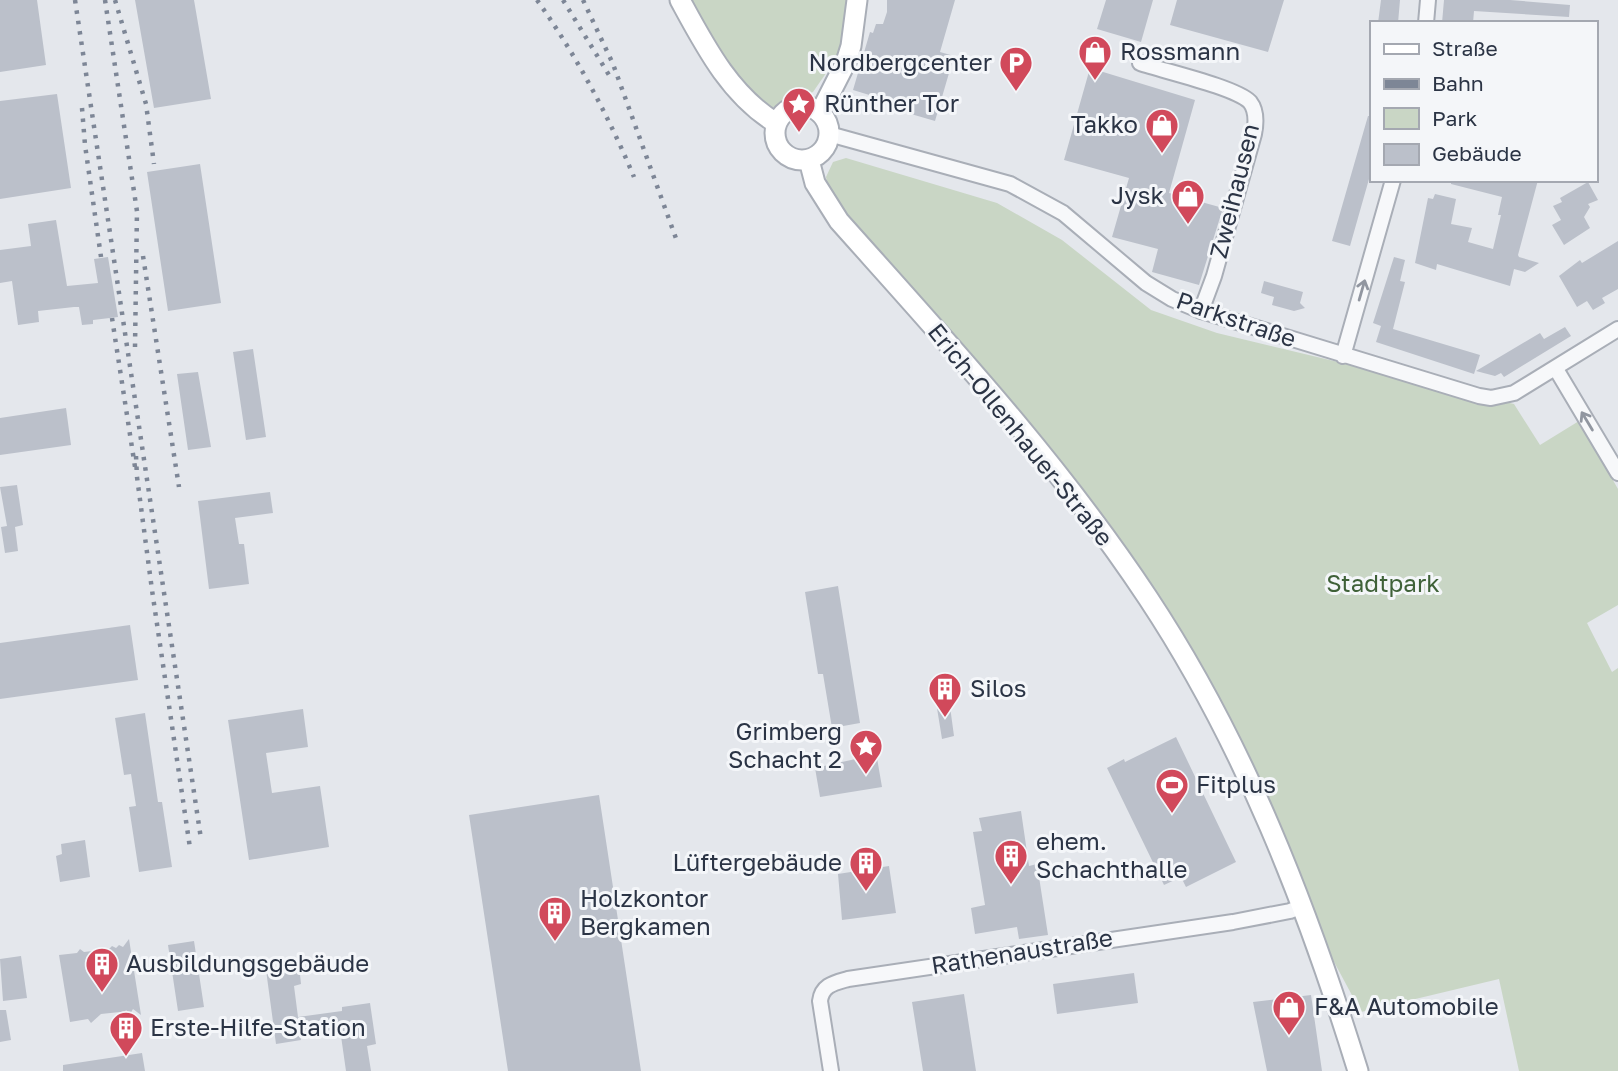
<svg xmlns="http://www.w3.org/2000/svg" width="1618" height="1071" viewBox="0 0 1618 1071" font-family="'Golos Text',sans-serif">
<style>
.green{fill:#c9d6c5}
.building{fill:#bbc0ca}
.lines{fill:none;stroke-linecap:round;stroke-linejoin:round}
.street-casing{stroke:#a9aeb7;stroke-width:18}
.secondary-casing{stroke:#a9aeb7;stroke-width:23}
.street{stroke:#f7f8fa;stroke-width:14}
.secondary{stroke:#fff;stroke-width:19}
.rail{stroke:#7d8696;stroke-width:4.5;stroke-dasharray:3.5 7;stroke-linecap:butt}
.oneway{stroke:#9196a0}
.labels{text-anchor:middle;stroke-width:6;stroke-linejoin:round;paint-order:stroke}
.poi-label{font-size:24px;fill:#2b3445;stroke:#f4f6f9;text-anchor:start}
.street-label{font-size:24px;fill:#2b3445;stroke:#f4f6f9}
.park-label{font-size:24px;fill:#3f6138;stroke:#f4f6f9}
</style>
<rect width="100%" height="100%" fill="#e4e7ec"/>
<path class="green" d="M686,0H848L840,53L813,92L771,108L751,96Z
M846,158L997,203L1062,240L1151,310L1217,333L1514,404L1540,445L1579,421L1618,489V605L1587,623L1612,672L1618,668V1071H1519L1499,979L1361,1012L1311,919L1151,600L840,216L829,193L826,177L833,162Z"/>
<path class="building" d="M0,0H37L46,65L0,72Z
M135,0H194L211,99L154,108Z
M887,0H955L940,52L954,56L935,121L887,107L889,101L853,90L870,32L873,33L876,24H883L887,12Z
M1106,0H1153L1141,42L1097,29Z
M1177,0H1284L1268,52L1170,25Z
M1381,0H1400L1398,23H1378Z
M1444,0H1510L1570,5L1569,17L1474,11L1473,23H1442Z
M1090,68L1195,100L1169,193L1223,208L1199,285L1152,272L1158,249L1112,237L1129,178L1064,160Z
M57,94L71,188L0,199V101Z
M1368,116H1371V172L1350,246L1332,241Z
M200,164L221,303L168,311L147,172Z
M1451,180H1538L1518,255L1519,257L1539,263L1525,272L1514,269L1510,286L1437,264L1436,270L1415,263L1428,198L1433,199L1435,194L1456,199L1451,224L1472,228L1468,242L1493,249L1501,215H1498L1502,197L1451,184Z
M1588,182L1598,200L1588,204L1590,207L1584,217L1590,228L1564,245L1552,225L1561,220L1553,206L1562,202L1560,198Z
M56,220L67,286L98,283L94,259L108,257L118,317L93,320V324L82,325L79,307H74L38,311L39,322L18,325L12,281L0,283V250L31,246L28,224Z
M1618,241V289L1602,298L1605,303L1593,310L1587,301L1577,307L1559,276L1580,260L1582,263Z
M1394,257L1405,260L1400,281L1405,282L1393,329L1480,355L1474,374L1376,342L1381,326L1373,323Z
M1264,281L1303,292L1300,303L1305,308L1294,311L1272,305L1274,297L1261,293Z
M1565,327L1571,336L1504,377L1501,373L1495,376L1476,371L1540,333L1544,339Z
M253,349L266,437L246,440L233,352Z
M198,372L211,447L188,450L177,374Z
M66,408L71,445L0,455V418Z
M17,485L23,525L15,527L18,551L5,553L1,527L7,526L0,487Z
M270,492L273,513L235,518L239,544H244L249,584L209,589L198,501Z
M838,586L860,723L832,728L823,674H818L805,592Z
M130,625L138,680L0,699V643Z
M949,699L954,736L942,739L936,702Z
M303,709L308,747L266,753L272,793L320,786L329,847L249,860L228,720Z
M145,713L158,802H162L172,867L139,872L129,807L136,806L131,774L124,775L115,718Z
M1176,737L1236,862L1186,887L1181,877L1164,885L1107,768L1124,759L1125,762Z
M860,758L859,760L877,758L882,787L820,797L815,768Z
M599,795L641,1071H508L469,815Z
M1021,811L1029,866L1037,864L1048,935L1019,939L1017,927L975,934L971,908L985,905L973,832L982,831L979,818Z
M85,840L90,877L60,882L56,856L62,854L61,844Z
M889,866L896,913L842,920L838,874Z
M129,939L141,1015L133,1009L130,1014L126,1010L123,1015L120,1012L101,1014L91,1023L88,1019L70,1022L59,955L77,953L80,949L84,952L109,949L112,946L116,948L119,945L123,947Z
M194,941L204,1007L178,1011L168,945Z
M21,956L27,998L3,1001L0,959Z
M299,965L301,984L294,986L298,1017L342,1011V1007L370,1003L376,1044L367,1046L371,1071H346L340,1029L300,1034L301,1040L276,1044L266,970Z
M1134,973L1138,1003L1057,1014L1053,984Z
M964,994L976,1071H923L912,1002Z
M1311,995L1322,1071H1267L1253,1002Z
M0,1010H6L11,1040L0,1042Z
M142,1053L145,1071H63V1065Z"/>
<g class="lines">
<defs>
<path id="street" d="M1426,23L1428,0
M1140,63C1163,71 1235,87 1250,102C1257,111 1256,124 1254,134L1214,276L1201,311
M829,134L1010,184L1063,213L1146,283L1172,299L1201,311L1479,396L1491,398L1514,393L1618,329
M1343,356L1393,180
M1556,369L1618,473
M831,1071L820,1001C822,985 834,983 848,979L1233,922L1290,911L1303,906"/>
<path id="secondary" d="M680,0C705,46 730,95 776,123
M775 133a27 27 0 1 1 54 0a27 27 0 1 1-54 0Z
M820,113L846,62L851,46L857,0
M809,160L815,183L839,221C947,342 1058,462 1148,598C1244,743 1307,906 1358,1071"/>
</defs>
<use href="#street" class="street-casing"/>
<use href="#secondary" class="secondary-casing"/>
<use href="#street" class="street"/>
<use href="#secondary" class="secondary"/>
<path class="rail" d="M75,0L201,839
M105,0L138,218
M115,0L146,104L154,164
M537,0C576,55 608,115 634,177
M563,0L609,75
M583,0L613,64L678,244
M82,108L85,145L101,257
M143,256L179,487
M112,318L135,467
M135,347L137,210
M136,456L137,477L152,590L190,848"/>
</g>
<defs><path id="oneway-shaft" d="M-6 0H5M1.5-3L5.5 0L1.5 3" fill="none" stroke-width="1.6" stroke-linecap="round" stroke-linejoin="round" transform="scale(1.75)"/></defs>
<g class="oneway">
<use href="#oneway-shaft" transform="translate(1362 290) rotate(-74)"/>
<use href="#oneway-shaft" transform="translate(1587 421) rotate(-121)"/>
</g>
<defs>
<symbol id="shop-pin" viewBox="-11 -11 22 30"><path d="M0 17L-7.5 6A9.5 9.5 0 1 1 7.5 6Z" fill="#d1495b" stroke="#f4f6f9"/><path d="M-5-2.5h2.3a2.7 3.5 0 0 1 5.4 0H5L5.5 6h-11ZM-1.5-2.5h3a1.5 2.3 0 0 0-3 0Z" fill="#fff"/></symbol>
<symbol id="parking-pin" viewBox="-11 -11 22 30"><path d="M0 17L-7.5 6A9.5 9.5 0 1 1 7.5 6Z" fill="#d1495b" stroke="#f4f6f9"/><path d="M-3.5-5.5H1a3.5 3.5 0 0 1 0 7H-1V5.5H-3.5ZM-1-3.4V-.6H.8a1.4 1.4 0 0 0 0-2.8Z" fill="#fff"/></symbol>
<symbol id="sight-pin" viewBox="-11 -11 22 30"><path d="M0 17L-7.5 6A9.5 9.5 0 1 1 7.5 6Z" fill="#d1495b" stroke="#f4f6f9"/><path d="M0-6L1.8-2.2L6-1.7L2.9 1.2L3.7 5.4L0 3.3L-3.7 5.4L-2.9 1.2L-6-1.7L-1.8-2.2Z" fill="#fff"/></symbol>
<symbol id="building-pin" viewBox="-11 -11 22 30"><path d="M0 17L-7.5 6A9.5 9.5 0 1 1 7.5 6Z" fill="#d1495b" stroke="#f4f6f9"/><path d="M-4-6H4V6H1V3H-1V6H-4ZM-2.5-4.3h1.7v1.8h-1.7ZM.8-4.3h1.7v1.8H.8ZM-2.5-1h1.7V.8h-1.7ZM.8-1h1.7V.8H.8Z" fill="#fff"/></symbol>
<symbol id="stadium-pin" viewBox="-11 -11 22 30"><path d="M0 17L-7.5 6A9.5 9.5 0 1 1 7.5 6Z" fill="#d1495b" stroke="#f4f6f9"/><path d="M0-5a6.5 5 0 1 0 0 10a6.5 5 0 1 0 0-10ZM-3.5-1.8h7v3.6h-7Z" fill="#fff"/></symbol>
</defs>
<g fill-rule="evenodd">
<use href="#shop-pin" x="1076" y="33" width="38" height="52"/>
<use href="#parking-pin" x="997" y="44" width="38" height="52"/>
<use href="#sight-pin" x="780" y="85" width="38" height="52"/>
<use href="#shop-pin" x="1143" y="106" width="38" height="52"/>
<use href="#shop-pin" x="1169" y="177" width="38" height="52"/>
<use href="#building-pin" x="926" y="670" width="38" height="52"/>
<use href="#sight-pin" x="847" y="727" width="38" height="52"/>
<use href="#stadium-pin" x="1153" y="766" width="38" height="52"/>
<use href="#building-pin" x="992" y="837" width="38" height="52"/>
<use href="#building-pin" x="847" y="844" width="38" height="52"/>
<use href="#building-pin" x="536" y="894" width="38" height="52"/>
<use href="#building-pin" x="83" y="945" width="38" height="52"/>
<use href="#shop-pin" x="1270" y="988" width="38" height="52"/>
<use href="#building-pin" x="107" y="1009" width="38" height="52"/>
</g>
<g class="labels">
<g class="poi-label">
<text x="1120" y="60">Rossmann</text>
<text x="992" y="71" text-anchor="end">Nordbergcenter</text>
<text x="824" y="112">Rünther Tor</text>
<text x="1138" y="133" text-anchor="end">Takko</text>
<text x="1164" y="204" text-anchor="end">Jysk</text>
<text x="970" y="697">Silos</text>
<text x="842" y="740" text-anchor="end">Grimberg<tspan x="842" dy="28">Schacht 2</tspan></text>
<text x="1196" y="793">Fitplus</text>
<text x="1036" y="850">ehem.<tspan x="1036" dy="28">Schachthalle</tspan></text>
<text x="842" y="871" text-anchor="end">Lüftergebäude</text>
<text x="580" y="907">Holzkontor<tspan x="580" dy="28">Bergkamen</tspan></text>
<text x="126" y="972">Ausbildungsgebäude</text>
<text x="1314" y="1015">F&amp;A Automobile</text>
<text x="150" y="1036">Erste-Hilfe-Station</text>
</g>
<g class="street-label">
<text transform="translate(1235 191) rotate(-76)" y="8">Zweihausen</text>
<text transform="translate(1236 320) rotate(19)" y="8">Parkstraße</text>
<text transform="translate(1020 435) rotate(51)" y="8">Erich-Ollenhauer-Straße</text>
<text transform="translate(1022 952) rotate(-9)" y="8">Rathenaustraße</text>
</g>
<g class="park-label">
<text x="1383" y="592">Stadtpark</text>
</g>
</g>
<rect x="1370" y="21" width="228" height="161" fill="#f4f6f9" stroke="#a4a8b1" stroke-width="2"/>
<rect x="1384" y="44" width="35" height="10" fill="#ffffff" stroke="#a4a8b1" stroke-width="2"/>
<text x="1432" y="56" font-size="21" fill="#2b3445">Straße</text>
<rect x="1384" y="79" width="35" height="10" fill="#7d8696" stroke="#a4a8b1" stroke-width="2"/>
<text x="1432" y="91" font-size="21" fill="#2b3445">Bahn</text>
<rect x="1384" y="108" width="35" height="21" fill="#c9d6c5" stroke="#a4a8b1" stroke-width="2"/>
<text x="1432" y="126" font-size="21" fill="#2b3445">Park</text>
<rect x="1384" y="144" width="35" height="21" fill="#bbc0ca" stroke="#a4a8b1" stroke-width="2"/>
<text x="1432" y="161" font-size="21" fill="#2b3445">Gebäude</text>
</svg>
